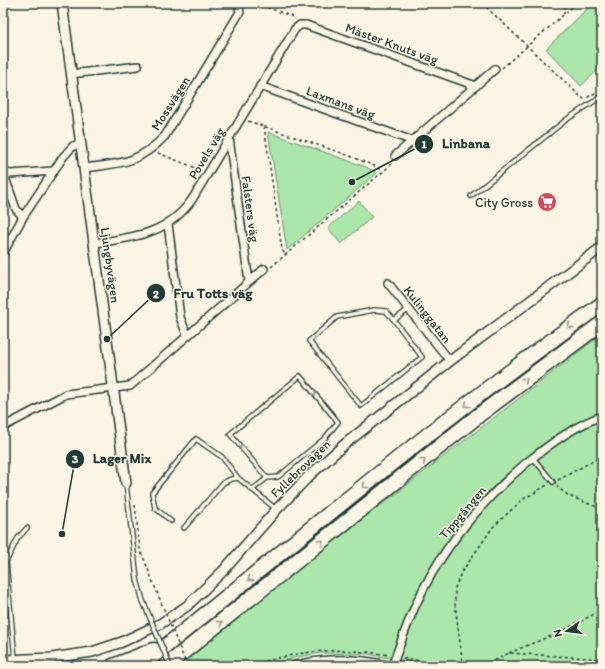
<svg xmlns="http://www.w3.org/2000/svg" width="605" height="669" viewBox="0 0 605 669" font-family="Itim,sans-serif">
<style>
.green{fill:#abe6ab;stroke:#659270}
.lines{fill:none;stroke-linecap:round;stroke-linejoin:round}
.service-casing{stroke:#1f3d34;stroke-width:6}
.minor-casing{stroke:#1f3d34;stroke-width:10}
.tertiary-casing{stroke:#1f3d34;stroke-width:12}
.motorway-casing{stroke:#1f3d34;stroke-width:17}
.path{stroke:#1f3d34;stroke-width:1.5;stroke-dasharray:3 3;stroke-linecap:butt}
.service{stroke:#fcf5e5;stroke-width:3.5}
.minor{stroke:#fcf5e5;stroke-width:7}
.tertiary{stroke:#fcf5e5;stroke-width:9}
.motorway{stroke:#fcf5e5;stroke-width:14}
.service-bridge-casing{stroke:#1f3d34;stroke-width:6;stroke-linecap:butt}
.path-bridge{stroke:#1f3d34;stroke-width:1.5;stroke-dasharray:3 3;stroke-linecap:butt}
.service-bridge{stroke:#fcf5e5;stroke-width:3.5}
.oneway{stroke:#8e998c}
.labels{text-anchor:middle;stroke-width:3;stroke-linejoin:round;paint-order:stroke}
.street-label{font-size:13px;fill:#1f3d34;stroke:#fcf5e5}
.poi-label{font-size:13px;fill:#1f3d34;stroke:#fcf5e5;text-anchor:end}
.leader{fill:none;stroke:#1f3d34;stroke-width:1.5}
.callout-dot{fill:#1f3d34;stroke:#fcf5e5;stroke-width:1.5}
.mark-label{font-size:12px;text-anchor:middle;font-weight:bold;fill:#fff}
.callout-label{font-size:14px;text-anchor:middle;font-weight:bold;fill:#1f3d34;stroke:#fcf5e5;stroke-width:3;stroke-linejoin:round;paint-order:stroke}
</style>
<rect width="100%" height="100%" fill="#fcf5e5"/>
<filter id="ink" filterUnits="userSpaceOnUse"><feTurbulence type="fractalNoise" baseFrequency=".025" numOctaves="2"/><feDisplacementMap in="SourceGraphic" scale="8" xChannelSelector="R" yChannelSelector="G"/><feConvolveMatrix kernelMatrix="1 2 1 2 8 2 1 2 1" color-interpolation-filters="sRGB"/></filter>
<g filter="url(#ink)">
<path class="green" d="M593,3H602V66L581,86L546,49Z
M268,132L366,167L377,173L287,250Z
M359,201L372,217L341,244L328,228Z
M602,334V666H434L367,654L320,653L293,658L271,666H191L186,656Z"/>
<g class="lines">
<defs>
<path id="service" d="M471,196L566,120L602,96
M394,320L422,357L361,406L309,341L337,317L374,310L386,311L394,320L409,309
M533,458L553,482
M126,484L137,579L143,601
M252,490L267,478L278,477L325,438L338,422L300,376L230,434L267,478
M171,521L155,508L152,493L196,439L222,457L238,478
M184,528L223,483L231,479L238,478L276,509
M15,659L6,562L18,538L27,528"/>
<path id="minor" d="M71,74L138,66
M260,86L413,141
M229,138L249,282
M395,156L495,69
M85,168C121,163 138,164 165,136L240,12L238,3
M3,171L10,174L54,171
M3,172L16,209L23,217
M168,224L180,317L187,335
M95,243C135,237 169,234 193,198L295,29L300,25H306L476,86
M3,253L23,217L63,157L73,146L81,144
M388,283L450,361
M3,427L66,394L130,386L264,269
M392,666C401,643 408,620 419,598C444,545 481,502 525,464C547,446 575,425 602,416"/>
<path id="tertiary" d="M62,3L126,483
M3,660L52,658L92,652L122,642L160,624L187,606L224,570L277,509L310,475L345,444L450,361L602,247
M296,666C326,659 356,659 387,666"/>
<path id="motorway" d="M113,666L154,650
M141,666C293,544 443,417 602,304
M166,666L479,415L602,323"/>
</defs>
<use href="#service" class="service-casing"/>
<use href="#minor" class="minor-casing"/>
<use href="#tertiary" class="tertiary-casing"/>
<use href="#motorway" class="motorway-casing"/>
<path class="path" d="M256,3L293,17L295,19
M482,3L582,98L585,99L595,93
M487,3V7
M564,14L565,3
M502,68L577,3
M248,121L350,156L377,167L382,172
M264,126L282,250L286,255
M158,153L201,170
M271,267L393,163
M558,480L602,456
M556,486L569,496L602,509
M135,505L140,549L159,597
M509,653L560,632L602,610
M403,658L448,666
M248,666C299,651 335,646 388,655
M463,666L455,604V588L461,573L493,527L522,500L549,484
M484,666L509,653L602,659"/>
<use href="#service" class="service"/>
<use href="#minor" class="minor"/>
<use href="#tertiary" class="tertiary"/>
<use href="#motorway" class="motorway"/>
<defs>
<path id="service-bridge" d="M143,601L170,666"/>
</defs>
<use href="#service-bridge" class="service-bridge-casing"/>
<path class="path-bridge" d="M159,597L187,666"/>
<use href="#service-bridge" class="service-bridge"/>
</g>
<defs><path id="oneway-chevron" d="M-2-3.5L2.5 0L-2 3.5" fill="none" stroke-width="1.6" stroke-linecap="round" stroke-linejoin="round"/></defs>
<g class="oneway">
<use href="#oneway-chevron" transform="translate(570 326) rotate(144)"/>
<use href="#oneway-chevron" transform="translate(525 380) rotate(-38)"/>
<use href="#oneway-chevron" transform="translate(314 393) rotate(50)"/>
<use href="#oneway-chevron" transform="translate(467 405) rotate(141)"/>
<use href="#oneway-chevron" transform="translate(242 448) rotate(-130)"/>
<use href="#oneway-chevron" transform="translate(423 461) rotate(-39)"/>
<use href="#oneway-chevron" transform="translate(365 486) rotate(141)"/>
<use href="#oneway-chevron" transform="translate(321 542) rotate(-39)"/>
<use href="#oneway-chevron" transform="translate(250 579) rotate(141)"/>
<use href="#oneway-chevron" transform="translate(220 623) rotate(-39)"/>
</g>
</g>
<defs>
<symbol id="supermarket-disc" viewBox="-11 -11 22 22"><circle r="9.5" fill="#d1495b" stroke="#fcf5e5"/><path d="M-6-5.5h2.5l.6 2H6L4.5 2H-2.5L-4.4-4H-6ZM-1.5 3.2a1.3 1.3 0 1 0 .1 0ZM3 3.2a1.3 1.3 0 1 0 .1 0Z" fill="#fff"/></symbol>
</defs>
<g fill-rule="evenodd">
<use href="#supermarket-disc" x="536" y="191" width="22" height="22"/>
</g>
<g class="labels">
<g class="street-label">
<text transform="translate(392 43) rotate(20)" y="5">Mäster Knuts väg</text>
<text transform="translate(341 102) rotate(20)" y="5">Laxmans väg</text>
<text transform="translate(170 103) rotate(-58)" y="5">Mossvägen</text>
<text transform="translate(206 153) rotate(-59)" y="5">Povels väg</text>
<text transform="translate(251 209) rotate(82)" y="5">Falsters väg</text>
<text transform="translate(111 265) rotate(82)" y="5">Ljungbyvägen</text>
<text transform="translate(428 314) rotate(52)" y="5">Kulinggatan</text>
<text transform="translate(300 468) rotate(-44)" y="5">Fyllebrovägen</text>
<text transform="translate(462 512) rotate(-50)" y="5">Tippgången</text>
</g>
<g class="poi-label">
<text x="533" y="207">City Gross</text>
</g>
</g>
<path class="leader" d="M352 182L424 144M107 339L156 293M62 534L75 459"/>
<g class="callout-dot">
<circle cx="352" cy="182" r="4"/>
<circle cx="107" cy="339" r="4"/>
<circle cx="62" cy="534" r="4"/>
<circle cx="424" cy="144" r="10"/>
<circle cx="156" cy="293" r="10"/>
<circle cx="75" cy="459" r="10"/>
</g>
<g class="mark-label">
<text x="424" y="148">1</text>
<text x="156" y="298">2</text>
<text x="75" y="463">3</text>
</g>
<g class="callout-label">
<text x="466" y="148">Linbana</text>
<text x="213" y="298">Fru Totts väg</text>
<text x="122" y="463">Lager Mix</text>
</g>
<rect width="605" height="669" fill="none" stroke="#fcf5e5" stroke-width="16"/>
<rect x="8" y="8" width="589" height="653" fill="none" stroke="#1f3d34" stroke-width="1.5" filter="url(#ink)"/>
<g transform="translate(567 631) rotate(256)" stroke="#fcf5e5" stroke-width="3" paint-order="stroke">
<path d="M0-3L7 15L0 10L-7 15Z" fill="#1f3d34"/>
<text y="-6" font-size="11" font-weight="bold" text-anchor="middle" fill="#1f3d34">N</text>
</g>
</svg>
